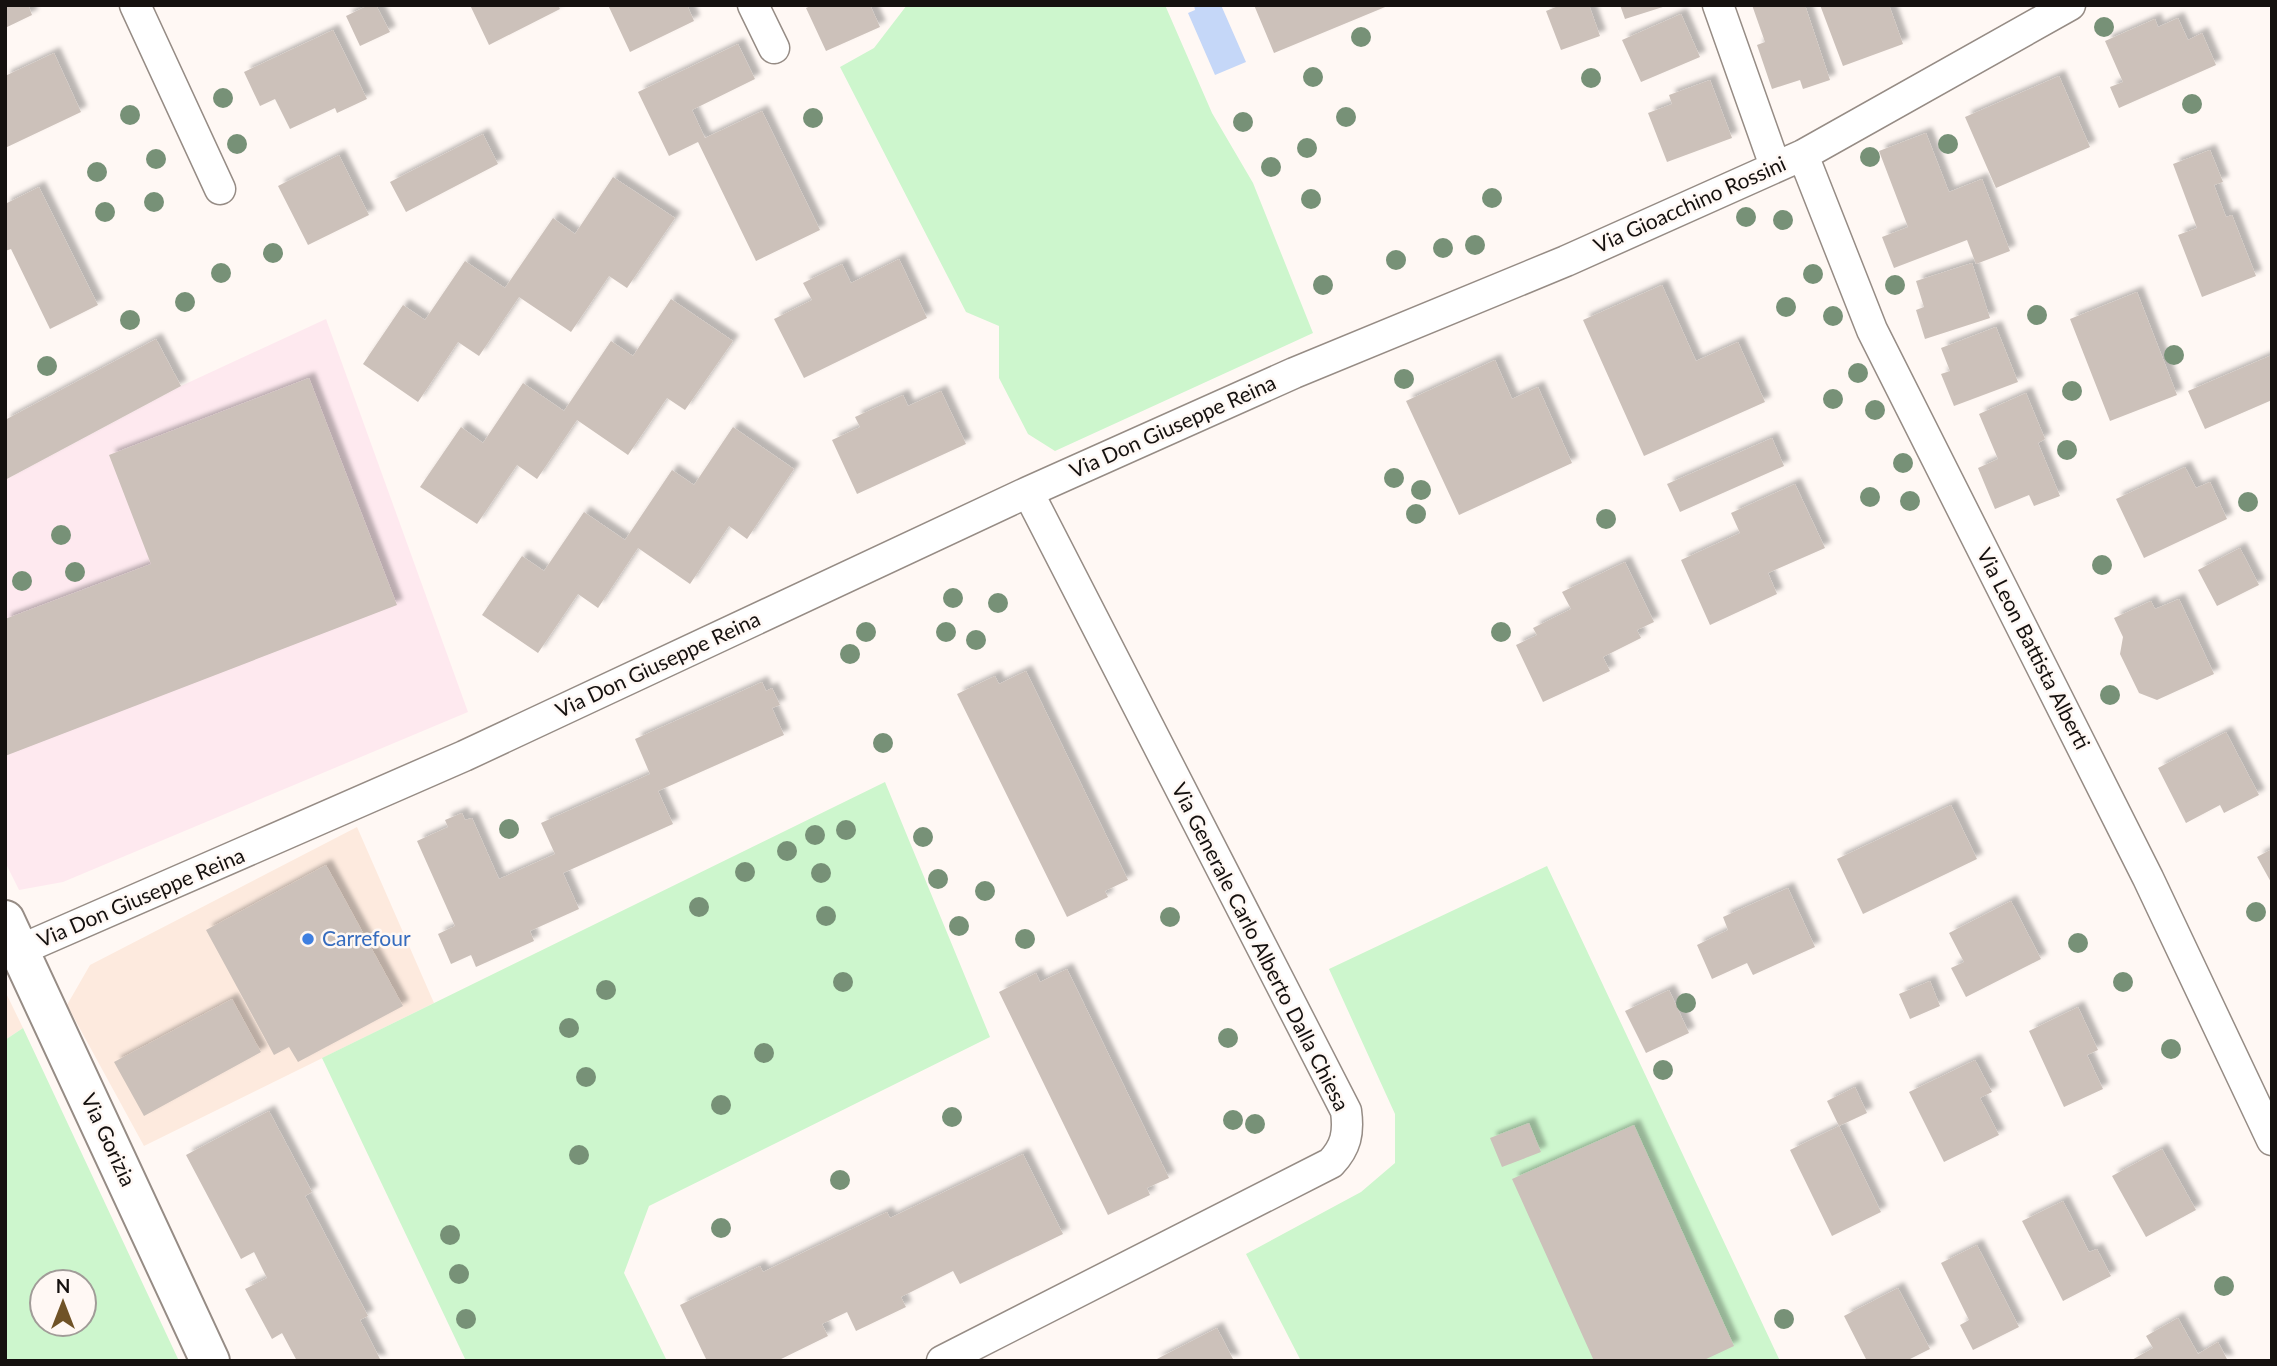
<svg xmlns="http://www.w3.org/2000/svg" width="2277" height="1366" viewBox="0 0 2277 1366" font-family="Lato,sans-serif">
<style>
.built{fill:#fdeade}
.industrial{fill:#fee9ef}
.green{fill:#cdf6cd;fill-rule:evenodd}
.water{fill:#c5d7f8}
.building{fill:#ccc1ba;filter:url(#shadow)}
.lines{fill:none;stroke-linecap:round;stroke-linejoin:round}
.street-casing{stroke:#968c85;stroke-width:33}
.secondary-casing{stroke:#968c85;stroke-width:42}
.street{stroke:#fff;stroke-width:30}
.secondary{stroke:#fff;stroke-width:38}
.tree{fill:#779177}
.shop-dot{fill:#3f7fe0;stroke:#fff8f4;stroke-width:2.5}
.labels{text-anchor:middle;stroke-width:5;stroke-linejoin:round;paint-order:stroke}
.street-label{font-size:21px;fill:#15110f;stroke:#fff8f4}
.shop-label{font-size:21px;fill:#366cbe;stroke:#fff8f4;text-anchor:start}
</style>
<defs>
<filter id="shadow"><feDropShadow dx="6" dy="-6" stdDeviation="2" flood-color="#0004"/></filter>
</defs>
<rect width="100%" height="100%" fill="#fff8f4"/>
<path class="built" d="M357,827L434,1003L144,1146L67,1005L90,965Z
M5,991L23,1028L5,1040Z"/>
<path class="industrial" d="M326,319L468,712L63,882L19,890L5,862V480L181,386Z"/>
<path class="green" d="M907,5H1165L1212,113L1253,183L1313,333L1055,451L1028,434L999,378V326L966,312L840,67L874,48Z
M885,782L990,1037L649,1206L624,1273L667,1361H466L322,1058Z
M1547,866L1780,1361H1301L1246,1254L1361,1192L1395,1163V1114L1329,969Z
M23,1028L179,1361H5V1040ZM84,1282V1324H42V1282Z"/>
<path class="water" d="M1194,5H1221L1246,62L1215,75L1188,13L1195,10Z"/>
<path class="building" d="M5,5H33L29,7L32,15L5,28Z
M369,5H376L390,32L360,46L346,16Z
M470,5H558L560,9L489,45Z
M608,5H687L694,21L630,52Z
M813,5H870L880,27L826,51L806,8Z
M1254,5H1390L1274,53Z
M1561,5H1589L1600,36L1561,50L1546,11Z
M1620,5H1666V6L1625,19Z
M1752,5H1805L1830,80L1803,89L1800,80L1772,89L1757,45L1765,42Z
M1820,5H1889L1903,44L1843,66Z
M1681,14L1700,57L1641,82L1622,40Z
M2178,18L2188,40L2202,33L2216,65L2119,108L2110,87L2123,82L2105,41L2155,19L2158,27Z
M333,30L367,99L337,113L335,108L290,129L275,99L260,106L244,72Z
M738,44L755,79L692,110L705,138L762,111L820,230L756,261L698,142L669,156L638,92Z
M54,53L81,112L5,148V76Z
M2059,76L2090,147L1996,188L1965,117Z
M1710,80L1732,138L1667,162L1648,113L1672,104L1669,95Z
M1926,133L1949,192L1982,179L2010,251L1976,264L1967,240L1894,268L1882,237L1908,227L1879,151Z
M483,134L498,164L406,212L390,182Z
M2210,150L2223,182L2214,185L2226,217L2232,215L2256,276L2202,297L2178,235L2197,228L2173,164Z
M339,155L369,215L308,245L278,186Z
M613,177L675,218L627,288L609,276L571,332L519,297L479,356L458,342L418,402L363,364L403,305L425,320L465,261L505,288L553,218L575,234Z
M39,187L98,305L50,329L11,249L5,251V204Z
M899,259L927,318L804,378L774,319L812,300L803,283L842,264L851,283Z
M1972,263L1990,318L1925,339L1916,310L1924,307L1916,281Z
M1662,285L1696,361L1738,342L1765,402L1644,456L1583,320Z
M2137,292L2177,395L2110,421L2070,319Z
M671,299L733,341L685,410L667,398L628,455L577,420L537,479L517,465L477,524L420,487L461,427L483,443L523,383L564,411L611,341L633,356Z
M1996,327L2018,382L1954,406L1941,374L1950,371L1941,348Z
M156,339L181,386L5,480V420Z
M2272,355V400L2205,429L2188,391Z
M1495,360L1512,399L1538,387L1572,463L1459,515L1406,401Z
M309,378L397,605L5,756V619L151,564L109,455Z
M941,391L966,444L857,494L832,440L860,427L855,417L903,395L908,406Z
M2026,393L2045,439L2038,443L2060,496L2034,506L2029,495L1995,509L1978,468L1998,459L1979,414Z
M733,427L794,469L747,539L729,526L690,584L638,548L598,608L578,594L538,653L482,615L522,556L544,571L584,512L625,540L672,470L694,485Z
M1772,438L1784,466L1680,512L1667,484Z
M2185,467L2196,488L2210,482L2227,519L2144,558L2116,499Z
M1795,484L1825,548L1768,573L1777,594L1710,625L1681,560L1740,533L1731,513Z
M2240,548L2259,585L2217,606L2198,570Z
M1625,562L1654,622L1637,630L1641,638L1603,657L1610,671L1543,702L1516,645L1537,635L1533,628L1571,609L1562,592Z
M2179,599L2214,674L2157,700L2139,693L2120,654L2123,637L2114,618L2151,601L2155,609Z
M1026,671L1128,880L1105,891L1108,897L1067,917L957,694L995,676L999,684Z
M762,682L766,691L772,688L780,705L772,708L784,735L658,791L673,824L563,873L579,909L530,931L534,941L476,967L471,955L451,964L438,934L455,926L417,841L448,827L445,820L462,813L465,820L472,818L499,879L555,854L541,823L650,774L635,739Z
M2226,732L2259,795L2224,813L2220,805L2186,823L2158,768Z
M1951,805L1977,859L1863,914L1837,859Z
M2272,849V884L2257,857Z
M326,865L403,1006L298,1062L289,1047L274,1055L206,930Z
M1788,888L1815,947L1753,975L1747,963L1712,979L1697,945L1728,930L1723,917Z
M2011,901L2041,959L1966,997L1951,968L1964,962L1949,933Z
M1067,969L1169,1178L1147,1188L1150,1195L1108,1215L999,992L1036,973L1040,982Z
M1930,981L1940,1006L1910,1019L1899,994Z
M1669,990L1689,1033L1646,1053L1625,1011Z
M232,999L261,1052L144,1116L114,1062Z
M2078,1007L2098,1050L2087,1055L2103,1089L2064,1107L2029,1031Z
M1975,1060L1992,1092L1980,1098L1999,1135L1944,1162L1909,1092Z
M1855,1087L1867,1113L1839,1126L1827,1101Z
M269,1111L312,1192L305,1196L368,1316L360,1320L381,1361H297L282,1333L272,1339L245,1289L267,1278L254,1252L241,1259L186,1155Z
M1529,1123L1541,1152L1502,1167L1490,1138Z
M1634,1125L1734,1346L1702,1361H1594L1512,1179Z
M1839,1126L1881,1212L1832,1236L1790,1150Z
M2162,1149L2196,1210L2146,1237L2112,1176Z
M1023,1154L1063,1234L960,1284L953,1271L901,1297L906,1307L856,1331L847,1312L822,1324L828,1336L777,1361H707L680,1305L760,1266L763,1272L887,1212L890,1218Z
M2063,1201L2089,1252L2097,1249L2111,1276L2063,1301L2022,1221Z
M1977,1245L2019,1327L1973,1350L1960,1325L1969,1320L1941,1263Z
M1898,1288L1930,1349L1906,1361H1867L1844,1316Z
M2178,1318L2198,1354L2218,1342L2228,1361H2130L2153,1348L2146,1336Z
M1217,1328L1234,1361H1153Z"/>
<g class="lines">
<defs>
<path id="street" d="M135,5L220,189
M753,5L774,48
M1718,5L1775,166
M1803,155L1872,330L2148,878L2272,1140
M20,950L464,756L1028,492L1294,373L1566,261L1803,155L2070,5
M942,1361L1331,1163C1346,1147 1349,1133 1346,1111L1028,492"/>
<path id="secondary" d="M5,920L210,1361"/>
</defs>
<use href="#street" class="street-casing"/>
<use href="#secondary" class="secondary-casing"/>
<use href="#street" class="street"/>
<use href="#secondary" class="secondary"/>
</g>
<g class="tree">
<circle cx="2104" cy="27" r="10"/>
<circle cx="1361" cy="37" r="10"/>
<circle cx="1313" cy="77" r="10"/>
<circle cx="1591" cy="78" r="10"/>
<circle cx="223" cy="98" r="10"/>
<circle cx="2192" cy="104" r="10"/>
<circle cx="130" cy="115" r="10"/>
<circle cx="1346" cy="117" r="10"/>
<circle cx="813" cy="118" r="10"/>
<circle cx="1243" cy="122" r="10"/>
<circle cx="237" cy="144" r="10"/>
<circle cx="1948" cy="144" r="10"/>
<circle cx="1307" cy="148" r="10"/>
<circle cx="1870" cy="157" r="10"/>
<circle cx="156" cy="159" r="10"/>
<circle cx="1271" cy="167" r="10"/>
<circle cx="97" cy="172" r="10"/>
<circle cx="1492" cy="198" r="10"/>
<circle cx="1311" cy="199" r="10"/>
<circle cx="154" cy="202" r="10"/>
<circle cx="105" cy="212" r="10"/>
<circle cx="1746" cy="217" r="10"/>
<circle cx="1783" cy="220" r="10"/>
<circle cx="1475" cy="245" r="10"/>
<circle cx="1443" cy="248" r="10"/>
<circle cx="273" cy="253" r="10"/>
<circle cx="1396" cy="260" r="10"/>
<circle cx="221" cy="273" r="10"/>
<circle cx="1813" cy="274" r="10"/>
<circle cx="1323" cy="285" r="10"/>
<circle cx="1895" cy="285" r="10"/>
<circle cx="185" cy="302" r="10"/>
<circle cx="1786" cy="307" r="10"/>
<circle cx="2037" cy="315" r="10"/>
<circle cx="1833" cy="316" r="10"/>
<circle cx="130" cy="320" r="10"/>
<circle cx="2174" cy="355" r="10"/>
<circle cx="47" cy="366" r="10"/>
<circle cx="1858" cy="373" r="10"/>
<circle cx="1404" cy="379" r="10"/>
<circle cx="2072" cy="391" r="10"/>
<circle cx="1833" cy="399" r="10"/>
<circle cx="1875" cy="410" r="10"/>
<circle cx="2067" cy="450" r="10"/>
<circle cx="1903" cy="463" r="10"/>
<circle cx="1394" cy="478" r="10"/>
<circle cx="1421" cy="490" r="10"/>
<circle cx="1870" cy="497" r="10"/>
<circle cx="1910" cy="501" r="10"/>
<circle cx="2248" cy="502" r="10"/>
<circle cx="1416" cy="514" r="10"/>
<circle cx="1606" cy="519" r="10"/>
<circle cx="61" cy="535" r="10"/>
<circle cx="2102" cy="565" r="10"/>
<circle cx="75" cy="572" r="10"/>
<circle cx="22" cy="581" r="10"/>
<circle cx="953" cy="598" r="10"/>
<circle cx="998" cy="603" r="10"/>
<circle cx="866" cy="632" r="10"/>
<circle cx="946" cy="632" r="10"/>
<circle cx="1501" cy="632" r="10"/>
<circle cx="976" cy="640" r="10"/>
<circle cx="850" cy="654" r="10"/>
<circle cx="2110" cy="695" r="10"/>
<circle cx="883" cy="743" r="10"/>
<circle cx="509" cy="829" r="10"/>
<circle cx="846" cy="830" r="10"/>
<circle cx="815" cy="835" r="10"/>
<circle cx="923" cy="837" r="10"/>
<circle cx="787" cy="851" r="10"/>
<circle cx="745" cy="872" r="10"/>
<circle cx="821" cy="873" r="10"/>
<circle cx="938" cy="879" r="10"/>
<circle cx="985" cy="891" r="10"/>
<circle cx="699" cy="907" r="10"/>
<circle cx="2256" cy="912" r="10"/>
<circle cx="826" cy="916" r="10"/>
<circle cx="1170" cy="917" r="10"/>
<circle cx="959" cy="926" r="10"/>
<circle cx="1025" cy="939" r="10"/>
<circle cx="2078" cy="943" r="10"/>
<circle cx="843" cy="982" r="10"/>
<circle cx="2123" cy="982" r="10"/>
<circle cx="606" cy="990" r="10"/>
<circle cx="1686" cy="1003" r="10"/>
<circle cx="569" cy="1028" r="10"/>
<circle cx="1228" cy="1038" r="10"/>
<circle cx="2171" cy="1049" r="10"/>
<circle cx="764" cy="1053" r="10"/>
<circle cx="1663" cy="1070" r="10"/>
<circle cx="586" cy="1077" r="10"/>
<circle cx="721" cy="1105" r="10"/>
<circle cx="952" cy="1117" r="10"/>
<circle cx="1233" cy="1120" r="10"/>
<circle cx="1255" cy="1124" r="10"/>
<circle cx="579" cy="1155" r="10"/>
<circle cx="840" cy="1180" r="10"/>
<circle cx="721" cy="1228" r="10"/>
<circle cx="450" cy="1235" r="10"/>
<circle cx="459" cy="1274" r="10"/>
<circle cx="2224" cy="1286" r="10"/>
<circle cx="466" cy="1319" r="10"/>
<circle cx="1784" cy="1319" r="10"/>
</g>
<circle class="shop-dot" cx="308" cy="939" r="7"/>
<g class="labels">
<g class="street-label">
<text transform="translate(1690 205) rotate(-24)" y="7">Via Gioacchino Rossini</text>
<text transform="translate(1173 427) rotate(-24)" y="7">Via Don Giuseppe Reina</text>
<text transform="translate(2033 649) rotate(63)" y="7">Via Leon Battista Alberti</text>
<text transform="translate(658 665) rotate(-25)" y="7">Via Don Giuseppe Reina</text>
<text transform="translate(141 898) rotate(-23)" y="7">Via Don Giuseppe Reina</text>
<text transform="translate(1260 947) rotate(63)" y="7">Via Generale Carlo Alberto Dalla Chiesa</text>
<text transform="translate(108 1140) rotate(65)" y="7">Via Gorizia</text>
</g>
<g class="shop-label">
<text x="322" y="946">Carrefour</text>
</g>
</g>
<rect width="2277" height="1366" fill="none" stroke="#15110f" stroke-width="14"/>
<g transform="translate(63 1303)"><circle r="33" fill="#fff8f4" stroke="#a19c98" stroke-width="2"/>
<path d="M0-5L12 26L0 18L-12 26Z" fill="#705327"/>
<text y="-10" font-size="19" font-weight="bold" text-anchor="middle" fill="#15110f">N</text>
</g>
</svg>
